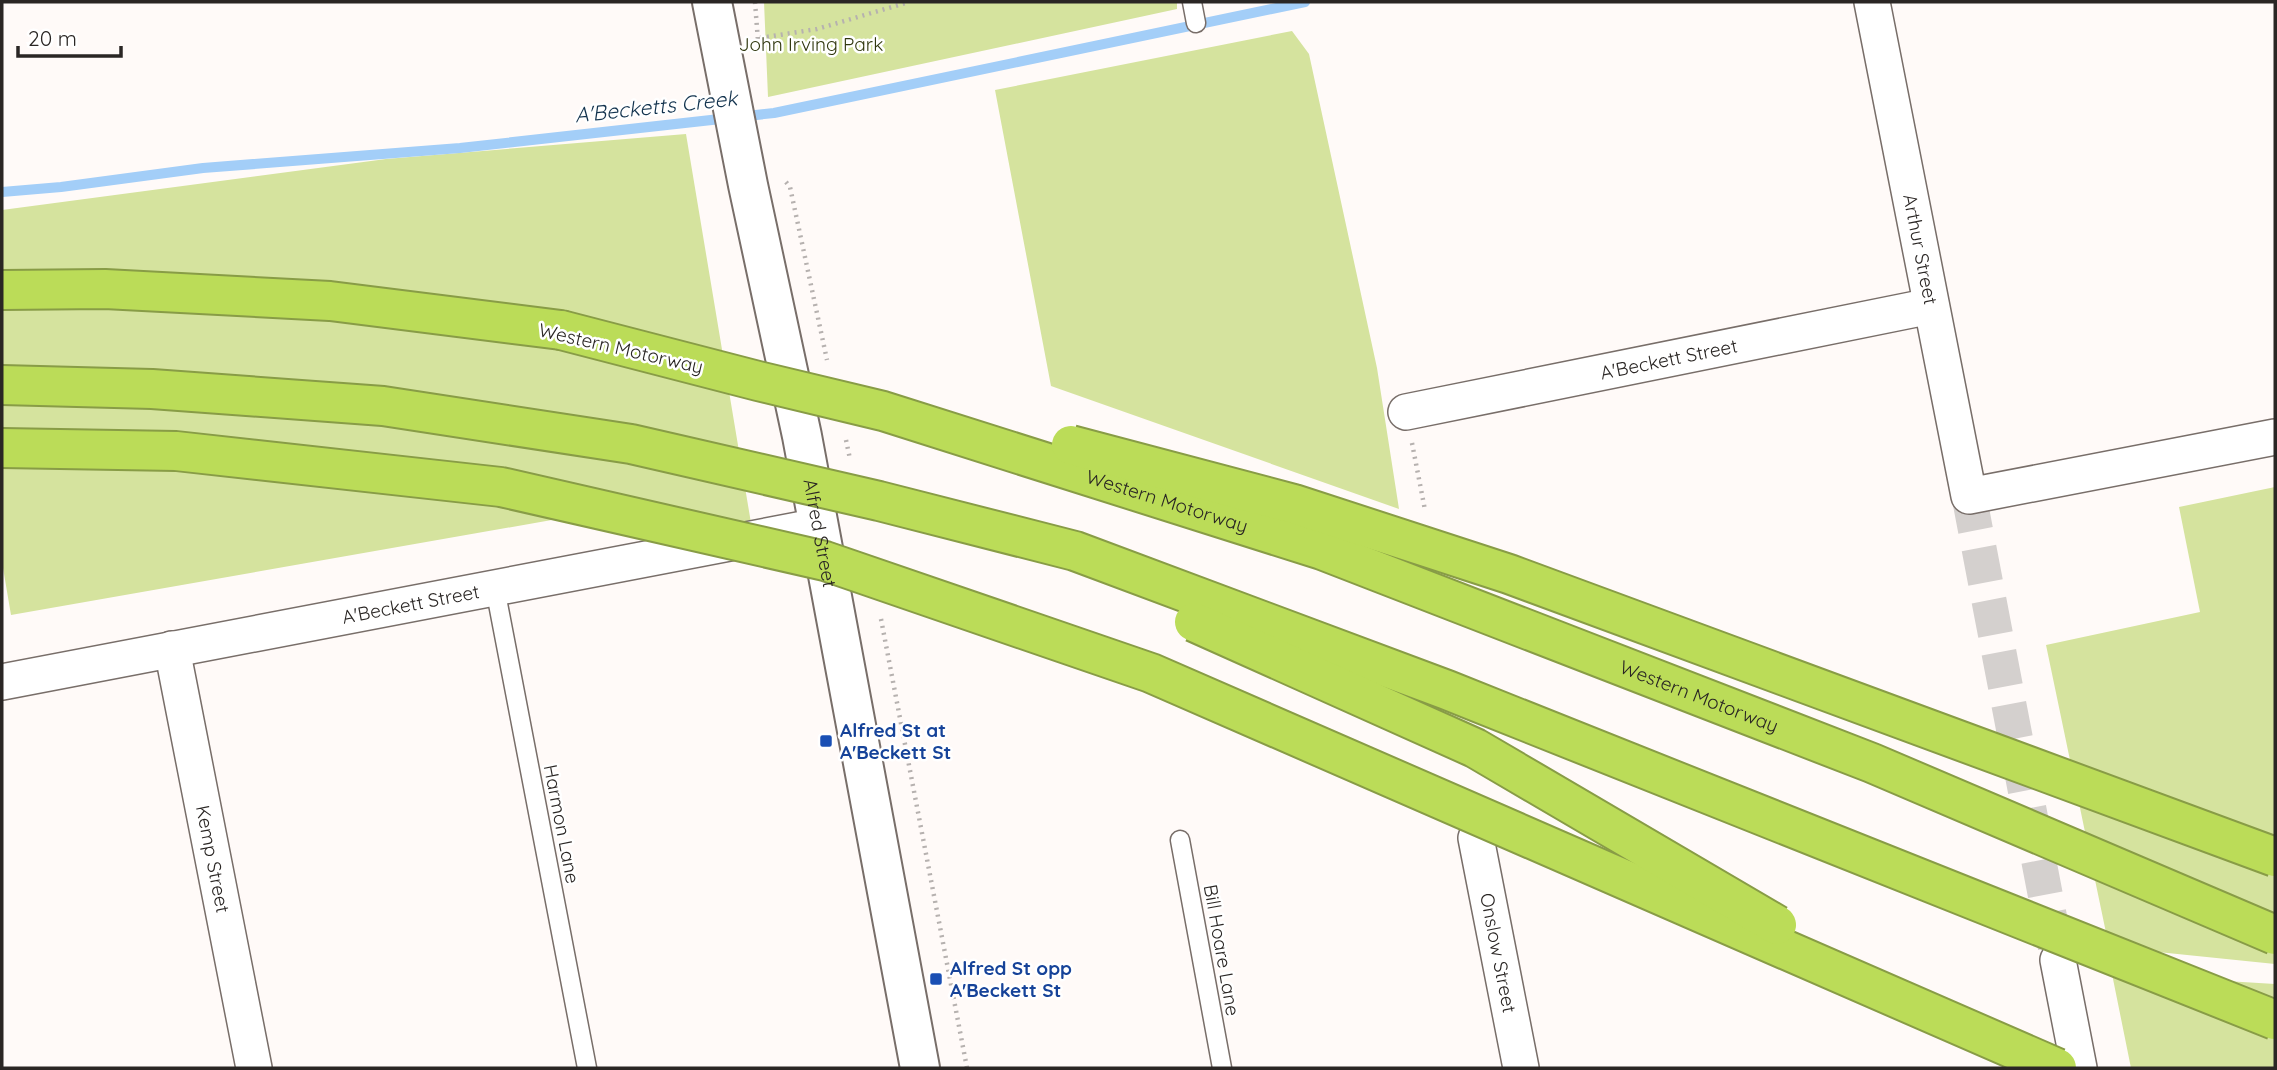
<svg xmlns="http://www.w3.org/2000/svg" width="2277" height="1070" viewBox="0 0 2277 1070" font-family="Quicksand,sans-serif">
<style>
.green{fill:#d5e39e}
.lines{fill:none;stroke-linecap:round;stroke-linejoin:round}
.stream{stroke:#a3cef8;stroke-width:10}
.street-tunnel{stroke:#d4d0ce;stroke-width:35;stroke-dasharray:35 18;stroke-linecap:butt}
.lane-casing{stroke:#786e69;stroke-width:21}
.street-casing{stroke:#786e69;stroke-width:38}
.secondary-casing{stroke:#786e69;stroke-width:42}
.highway-casing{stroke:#889c46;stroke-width:42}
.path{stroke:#b6b1af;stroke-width:4.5;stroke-dasharray:2 5;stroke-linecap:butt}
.lane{stroke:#fff;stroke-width:18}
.street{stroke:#fff;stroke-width:35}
.secondary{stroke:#fff;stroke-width:38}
.highway{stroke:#bbdc58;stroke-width:38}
.highway-bridge-casing{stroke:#889c46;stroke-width:42;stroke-linecap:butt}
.highway-bridge{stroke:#bbdc58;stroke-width:38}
.transit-dot{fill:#1a4fb4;stroke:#fff;stroke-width:2.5}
.labels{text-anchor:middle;stroke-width:5;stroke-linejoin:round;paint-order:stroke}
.park-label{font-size:19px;fill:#31380f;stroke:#fff}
.street-label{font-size:19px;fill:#2a2624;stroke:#fff}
.transit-label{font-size:19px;font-weight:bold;fill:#164399;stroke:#fff;text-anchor:start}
.water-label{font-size:21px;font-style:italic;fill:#13334e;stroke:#fff}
</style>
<rect width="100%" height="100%" fill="#fffaf8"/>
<path class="green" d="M764,2H1177V9L768,97Z
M1292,31L1309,54L1377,368L1399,509L1051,386L995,90Z
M686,134L752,529L563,518L11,615L2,562V210L386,159Z
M2275,487V964L2109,947L2046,645L2200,612L2179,507Z
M2112,974L2275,984V1068H2131Z"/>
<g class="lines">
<path class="stream" d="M2,192L61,187L203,168L460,148L774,113L1305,2"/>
<path class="street-tunnel" d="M1969,496L2057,956"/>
<defs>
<path id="lane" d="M1192,2L1196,23
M495,588L587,1068
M1180,840L1222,1068"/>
<g id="street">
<path id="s1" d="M1872,2L1969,496L2275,437"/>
<path id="s2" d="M1406,412L1931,306"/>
<path id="s3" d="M172,649L254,1068"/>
<path id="s4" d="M2,682L819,526"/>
<path id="s5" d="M1476,838L1521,1068"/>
<path d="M2058,960L2079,1068"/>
</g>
<g id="secondary">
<path id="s6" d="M712,2L748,185L802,436L920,1068"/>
</g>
<path id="highway" d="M2,290L105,289L330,301L561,330"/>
</defs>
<use href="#lane" class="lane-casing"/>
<use href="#street" class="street-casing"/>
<use href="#secondary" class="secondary-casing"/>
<use href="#highway" class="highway-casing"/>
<path class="path" d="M755,2L758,41
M760,38L817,29L909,2
M786,182L790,187L827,360
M846,440L850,459
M1412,443L1425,510
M881,619L967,1068"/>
<use href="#lane" class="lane"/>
<use href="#street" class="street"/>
<use href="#secondary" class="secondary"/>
<use href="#highway" class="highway"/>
<defs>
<g id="highway-bridge">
<path id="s7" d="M561,330L758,381L883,411L1322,550L1872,763L2275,935"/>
<path d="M2,385L152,389L383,406L631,444L879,501L1075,551L1447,690L2275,1020"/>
<path d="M1071,445L1294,504L1509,574L2275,857"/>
<path d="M2,448L176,451L501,487L825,561L1151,673L2057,1068"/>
<path d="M1194,622L1475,748L1777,925"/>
</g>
</defs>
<use href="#highway-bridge" class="highway-bridge-casing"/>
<use href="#highway-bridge" class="highway-bridge"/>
</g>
<g class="transit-dot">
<rect x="819" y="734" width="14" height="14" rx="3.5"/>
<rect x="929" y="972" width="14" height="14" rx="3.5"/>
</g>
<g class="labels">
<g class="park-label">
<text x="811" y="51">John Irving Park</text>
</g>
<g class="street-label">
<text dy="7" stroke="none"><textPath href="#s1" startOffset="252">Arthur Street</textPath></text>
<text transform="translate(621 348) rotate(13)" y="7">Western Motorway</text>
<text dy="7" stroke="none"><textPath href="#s2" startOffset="268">A'Beckett Street</textPath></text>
<text dy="7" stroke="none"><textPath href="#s7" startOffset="630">Western Motorway</textPath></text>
<text dy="7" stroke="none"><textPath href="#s6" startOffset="542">Alfred Street</textPath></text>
<text dy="7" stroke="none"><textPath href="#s4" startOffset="416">A'Beckett Street</textPath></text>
<text dy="7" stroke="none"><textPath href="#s7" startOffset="1197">Western Motorway</textPath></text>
<text transform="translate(562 824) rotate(79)" y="7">Harmon Lane</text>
<text dy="7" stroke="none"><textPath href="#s3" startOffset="214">Kemp Street</textPath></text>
<text transform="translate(1222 950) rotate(80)" y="7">Bill Hoare Lane</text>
<text dy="7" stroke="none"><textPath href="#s5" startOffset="117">Onslow Street</textPath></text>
</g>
<g class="transit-label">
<text x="840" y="737">Alfred St at<tspan x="840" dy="22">A'Beckett St</tspan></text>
<text x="950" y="975">Alfred St opp<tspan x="950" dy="22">A'Beckett St</tspan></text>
</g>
<g class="water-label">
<text transform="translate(656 107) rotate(-6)" y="7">A'Becketts Creek</text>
</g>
</g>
<rect width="2277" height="1070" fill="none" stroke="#2a2624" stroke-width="7"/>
<path d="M18 46v10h103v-10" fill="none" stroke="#2a2624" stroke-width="3.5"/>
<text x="28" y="46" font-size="21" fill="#2a2624" stroke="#ffffff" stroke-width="5" paint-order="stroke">20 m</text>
</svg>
